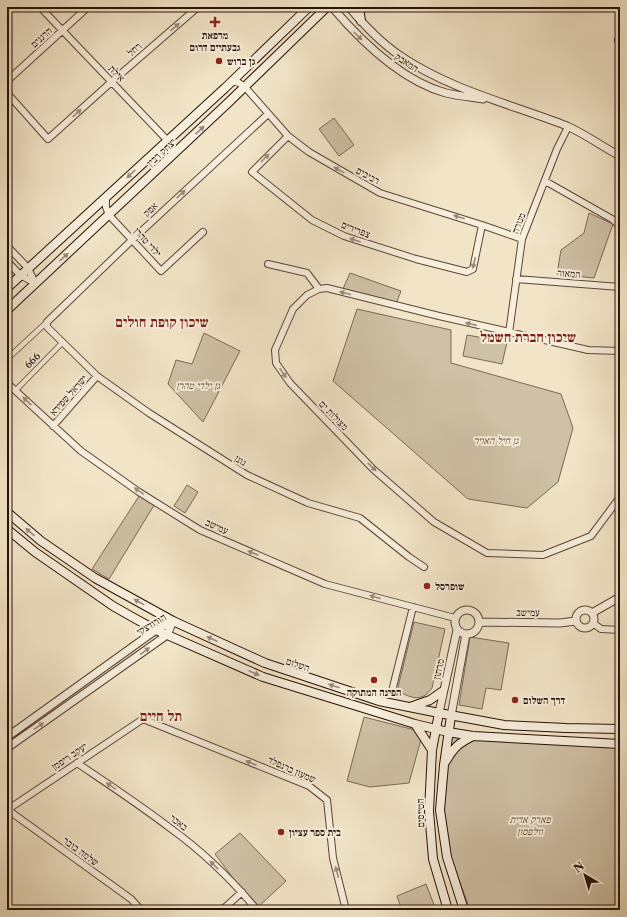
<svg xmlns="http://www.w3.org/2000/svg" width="627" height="917" viewBox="0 0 627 917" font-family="'Libre Caslon Text','Frank Ruhl Libre',serif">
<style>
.green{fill:#cfc1a6;stroke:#7b6856}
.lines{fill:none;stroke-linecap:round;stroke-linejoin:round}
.pedestrian-casing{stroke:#5a4537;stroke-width:6}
.minor-casing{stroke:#5a4537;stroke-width:8}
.tertiary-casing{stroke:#5a4537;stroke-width:9}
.secondary-casing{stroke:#271007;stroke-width:10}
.pedestrian{stroke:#f7eedb;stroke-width:4.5}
.minor{stroke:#f7eedb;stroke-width:6}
.tertiary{stroke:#f7eedb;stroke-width:7}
.secondary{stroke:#f7eedb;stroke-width:8}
.oneway{fill:#998a7c}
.poi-dot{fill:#8f2418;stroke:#f7eedb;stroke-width:1.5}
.labels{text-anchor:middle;stroke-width:4;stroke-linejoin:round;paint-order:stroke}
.poi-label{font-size:10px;font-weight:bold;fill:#271007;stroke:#f7eedb;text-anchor:start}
.street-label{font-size:10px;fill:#271007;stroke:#f7eedb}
.park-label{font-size:10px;font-style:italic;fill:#624e3f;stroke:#f7eedb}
.district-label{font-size:14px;font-weight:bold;fill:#7a1f14;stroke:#f7eedb}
</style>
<rect width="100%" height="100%" fill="#f2e5c7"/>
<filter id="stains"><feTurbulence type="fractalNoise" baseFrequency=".005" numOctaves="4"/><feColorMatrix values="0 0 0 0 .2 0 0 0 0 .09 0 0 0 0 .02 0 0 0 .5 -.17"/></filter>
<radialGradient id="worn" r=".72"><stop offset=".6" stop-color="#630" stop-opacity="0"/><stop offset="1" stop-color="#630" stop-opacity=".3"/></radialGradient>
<path class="green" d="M334,118L354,145L339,156L319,129Z
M589,213L613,224L594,278L557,274L561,250L584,233Z
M350,273L401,291L396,304L342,291Z
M357,309L451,330V363L561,394L573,428L558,482L527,508L468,499L333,381Z
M204,333L240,351L203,422L168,384L176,360L192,364Z
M467,335L507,342L502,364L463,356Z
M187,485L198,492L185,513L174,506Z
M141,493L156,502L109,579L92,569Z
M414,622L445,629L432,688C421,703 412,698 397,691Z
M470,637L509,643L501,690L486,688L482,709L459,705Z
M364,717L423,732L409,783L370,787L347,781Z
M448,732L620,742V910H470L450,855L440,810Z
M240,833L286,881L256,909L215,854Z
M426,884L436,910H402L397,896Z"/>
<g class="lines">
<defs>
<path id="pedestrian" d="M7,359L47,322
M15,391L62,343"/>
<path id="minor" d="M40,7L168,141L172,148V156
M618,40L620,42
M7,81L88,7
M232,81L239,83L245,87L288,136L309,152L380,193L482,225L522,239
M7,93L48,139L108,85L198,7
M268,114L132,240L47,322V327L97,376L149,413L247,475L308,503L360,518L409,557L424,567
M288,136L252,172L312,220L344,236L416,259L467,272L473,269L482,225
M545,181L612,219L620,226
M106,198V207L109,215L161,271L203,232
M7,246L28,268L35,283
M7,261L20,275L35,283
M268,264L307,273L319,289
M516,279L620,287
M509,333L522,239L557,149L568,127
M620,351L588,350L439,316L327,288L319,289L307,295L293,309L275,350L276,363L290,383L373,469L434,522L487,553L543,555L591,536L620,497
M7,383L81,451L139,492L200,530L325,584L455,618
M53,426L97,376
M593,623L601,629L620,630
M393,687L413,607
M77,763C108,784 140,805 170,828C202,851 232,880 257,910
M7,810L143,719L309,786L327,800L333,858L346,910
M8,810L131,899L141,910
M222,910L242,892"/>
<path id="tertiary" d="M332,7C361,41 402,81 446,93C458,96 470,97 483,99
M349,7C364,25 380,42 399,55C450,90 511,104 567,126C585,134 603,147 620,156
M455 622a12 12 0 1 1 24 0a12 12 0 1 1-24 0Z
M576 619a9 9 0 1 1 18 0a9 9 0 1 1-18 0Z
M592,613L620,597
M479,622L560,623L576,621
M439,713L457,630
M451,716L466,634
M7,737L156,630L173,621
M7,748L167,635L173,621"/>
<path id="secondary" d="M359,7L361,21
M7,288L225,88L309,7
M7,310L230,101L327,7
M7,512L41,541L95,578L173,621L265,663L379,701L439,713L504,725L566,728L620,729
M7,529L35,552L113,606L134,618L156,630L263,677L415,724L448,732L473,736L620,744
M410,707L430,700L443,691
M439,713L432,750L429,811L433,859L448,910
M451,716L444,765L440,810L447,857L464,910
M415,724L432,750
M446,761C454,747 459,743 473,736"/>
</defs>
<use href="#pedestrian" class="pedestrian-casing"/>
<use href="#minor" class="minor-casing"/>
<use href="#tertiary" class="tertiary-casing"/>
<use href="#secondary" class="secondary-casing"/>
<use href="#pedestrian" class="pedestrian"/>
<use href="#minor" class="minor"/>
<use href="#tertiary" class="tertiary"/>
<use href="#secondary" class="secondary"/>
</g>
<defs><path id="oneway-solid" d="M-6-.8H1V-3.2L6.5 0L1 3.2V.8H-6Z"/></defs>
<g class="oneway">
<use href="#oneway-solid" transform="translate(175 27) rotate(-41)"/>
<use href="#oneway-solid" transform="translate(358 36) rotate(45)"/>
<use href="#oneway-solid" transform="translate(77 113) rotate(-42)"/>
<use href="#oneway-solid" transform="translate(200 130) rotate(-43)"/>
<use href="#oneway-solid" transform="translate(265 158) rotate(-45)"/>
<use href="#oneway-solid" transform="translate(339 170) rotate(-151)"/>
<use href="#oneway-solid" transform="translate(131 174) rotate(137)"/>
<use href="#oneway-solid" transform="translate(181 194) rotate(-43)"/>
<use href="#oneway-solid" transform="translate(459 217) rotate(-163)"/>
<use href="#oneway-solid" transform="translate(355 240) rotate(-161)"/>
<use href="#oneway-solid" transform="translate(64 257) rotate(-42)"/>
<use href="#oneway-solid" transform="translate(474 263) rotate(103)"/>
<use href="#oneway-solid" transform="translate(345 293) rotate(-166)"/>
<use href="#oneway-solid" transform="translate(471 324) rotate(-167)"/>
<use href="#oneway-solid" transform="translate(283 373) rotate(56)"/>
<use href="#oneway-solid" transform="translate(27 401) rotate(-137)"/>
<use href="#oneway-solid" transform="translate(372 467) rotate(44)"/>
<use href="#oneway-solid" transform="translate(139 491) rotate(-146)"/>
<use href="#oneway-solid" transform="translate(30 532) rotate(-140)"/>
<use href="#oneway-solid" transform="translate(253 553) rotate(-157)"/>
<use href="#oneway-solid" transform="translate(375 597) rotate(-165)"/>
<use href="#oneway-solid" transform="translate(139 602) rotate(-151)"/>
<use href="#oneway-solid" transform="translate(212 639) rotate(-155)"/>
<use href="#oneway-solid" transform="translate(145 651) rotate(-36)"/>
<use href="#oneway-solid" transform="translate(254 673) rotate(24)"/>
<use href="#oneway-solid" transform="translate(334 686) rotate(-162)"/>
<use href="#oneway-solid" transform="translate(39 726) rotate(-35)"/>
<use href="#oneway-solid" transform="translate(251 763) rotate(-158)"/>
<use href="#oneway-solid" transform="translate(111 786) rotate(-145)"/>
<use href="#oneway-solid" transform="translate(214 865) rotate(-136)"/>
<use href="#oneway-solid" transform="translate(337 872) rotate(-104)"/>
</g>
<g class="poi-dot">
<path d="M213 16h4v4h4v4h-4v4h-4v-4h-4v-4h4z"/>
<circle cx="219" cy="61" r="4"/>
<circle cx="427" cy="586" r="4"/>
<circle cx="374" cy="680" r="4"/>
<circle cx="515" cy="700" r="4"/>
<circle cx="281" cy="832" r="4"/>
</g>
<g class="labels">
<g class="poi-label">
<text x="215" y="39" text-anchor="middle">מרפאת<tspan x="215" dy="12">גבעתיים דרום</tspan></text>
<text x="227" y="65">גן ברוש</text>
<text x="435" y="590">שופרסל</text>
<text x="374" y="696" text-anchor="middle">הפינה המתוקה</text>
<text x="523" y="704">דרך השלום</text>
<text x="289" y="836">בית ספר עציון</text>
</g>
<g class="street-label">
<text transform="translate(41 37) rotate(-42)" y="4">הדגנים</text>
<text transform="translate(134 49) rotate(-41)" y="4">רחל</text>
<text transform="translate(407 62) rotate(34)" y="4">המאבק</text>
<text transform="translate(117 73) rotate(47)" y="4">אילת</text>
<text transform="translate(161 152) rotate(-43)" y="4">יצחק רבין</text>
<text transform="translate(368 175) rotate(29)" y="4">רביבים</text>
<text transform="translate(150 209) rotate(-43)" y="4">אפק</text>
<text transform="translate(518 223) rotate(-69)" y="4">מנורה</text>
<text transform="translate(356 229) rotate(21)" y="4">צפרירים</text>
<text transform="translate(148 242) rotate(48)" y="4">ילדי טהרן</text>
<text transform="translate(569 273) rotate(5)" y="4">המאור</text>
<text transform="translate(32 360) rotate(-46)" y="4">666</text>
<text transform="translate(68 395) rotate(-48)" y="4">ישראל שפירא</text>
<text transform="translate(334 415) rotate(46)" y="4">מצולות ים</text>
<text transform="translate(241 460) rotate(32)" y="4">גונן</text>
<text transform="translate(217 526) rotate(24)" y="4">עמישב</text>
<text transform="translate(528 612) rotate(1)" y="4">עמישב</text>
<text transform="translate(151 624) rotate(-31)" y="4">הורודצקי</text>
<text transform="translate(298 664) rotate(18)" y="4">השלום</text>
<text transform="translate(438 669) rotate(-77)" y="4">מרתון</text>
<text transform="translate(69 756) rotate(-34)" y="4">יעקב ריפמן</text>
<text transform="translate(292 769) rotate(24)" y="4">שמעון ברנפלד</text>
<text transform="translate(420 813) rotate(-91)" y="4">הטייסים</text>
<text transform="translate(179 822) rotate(38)" y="4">באכר</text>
<text transform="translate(81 851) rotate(36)" y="4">שלמה בובר</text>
</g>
<g class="park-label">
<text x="198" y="389">גן ילדי טהרן</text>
<text x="496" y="444">גן חיל האויר</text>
<text x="530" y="823">פארק אדית<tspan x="530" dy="12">וולפסון</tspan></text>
</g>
<g class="district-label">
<text x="162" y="327">שיכון קופת חולים</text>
<text x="528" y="342">שיכון חברת חשמל</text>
<text x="161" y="721">תל חיים</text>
</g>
</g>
<rect width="627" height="917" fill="none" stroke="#f2e5c7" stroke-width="24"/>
<rect x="8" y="8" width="611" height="901" fill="none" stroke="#271007" stroke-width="2"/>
<rect x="12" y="12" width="603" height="893" fill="none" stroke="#271007"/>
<g transform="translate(585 875) rotate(322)" stroke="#f7eedb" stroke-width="3" paint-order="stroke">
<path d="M0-3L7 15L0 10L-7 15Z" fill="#271007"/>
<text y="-6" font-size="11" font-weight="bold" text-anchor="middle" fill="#271007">N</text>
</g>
<rect width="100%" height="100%" filter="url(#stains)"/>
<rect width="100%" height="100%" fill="url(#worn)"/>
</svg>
